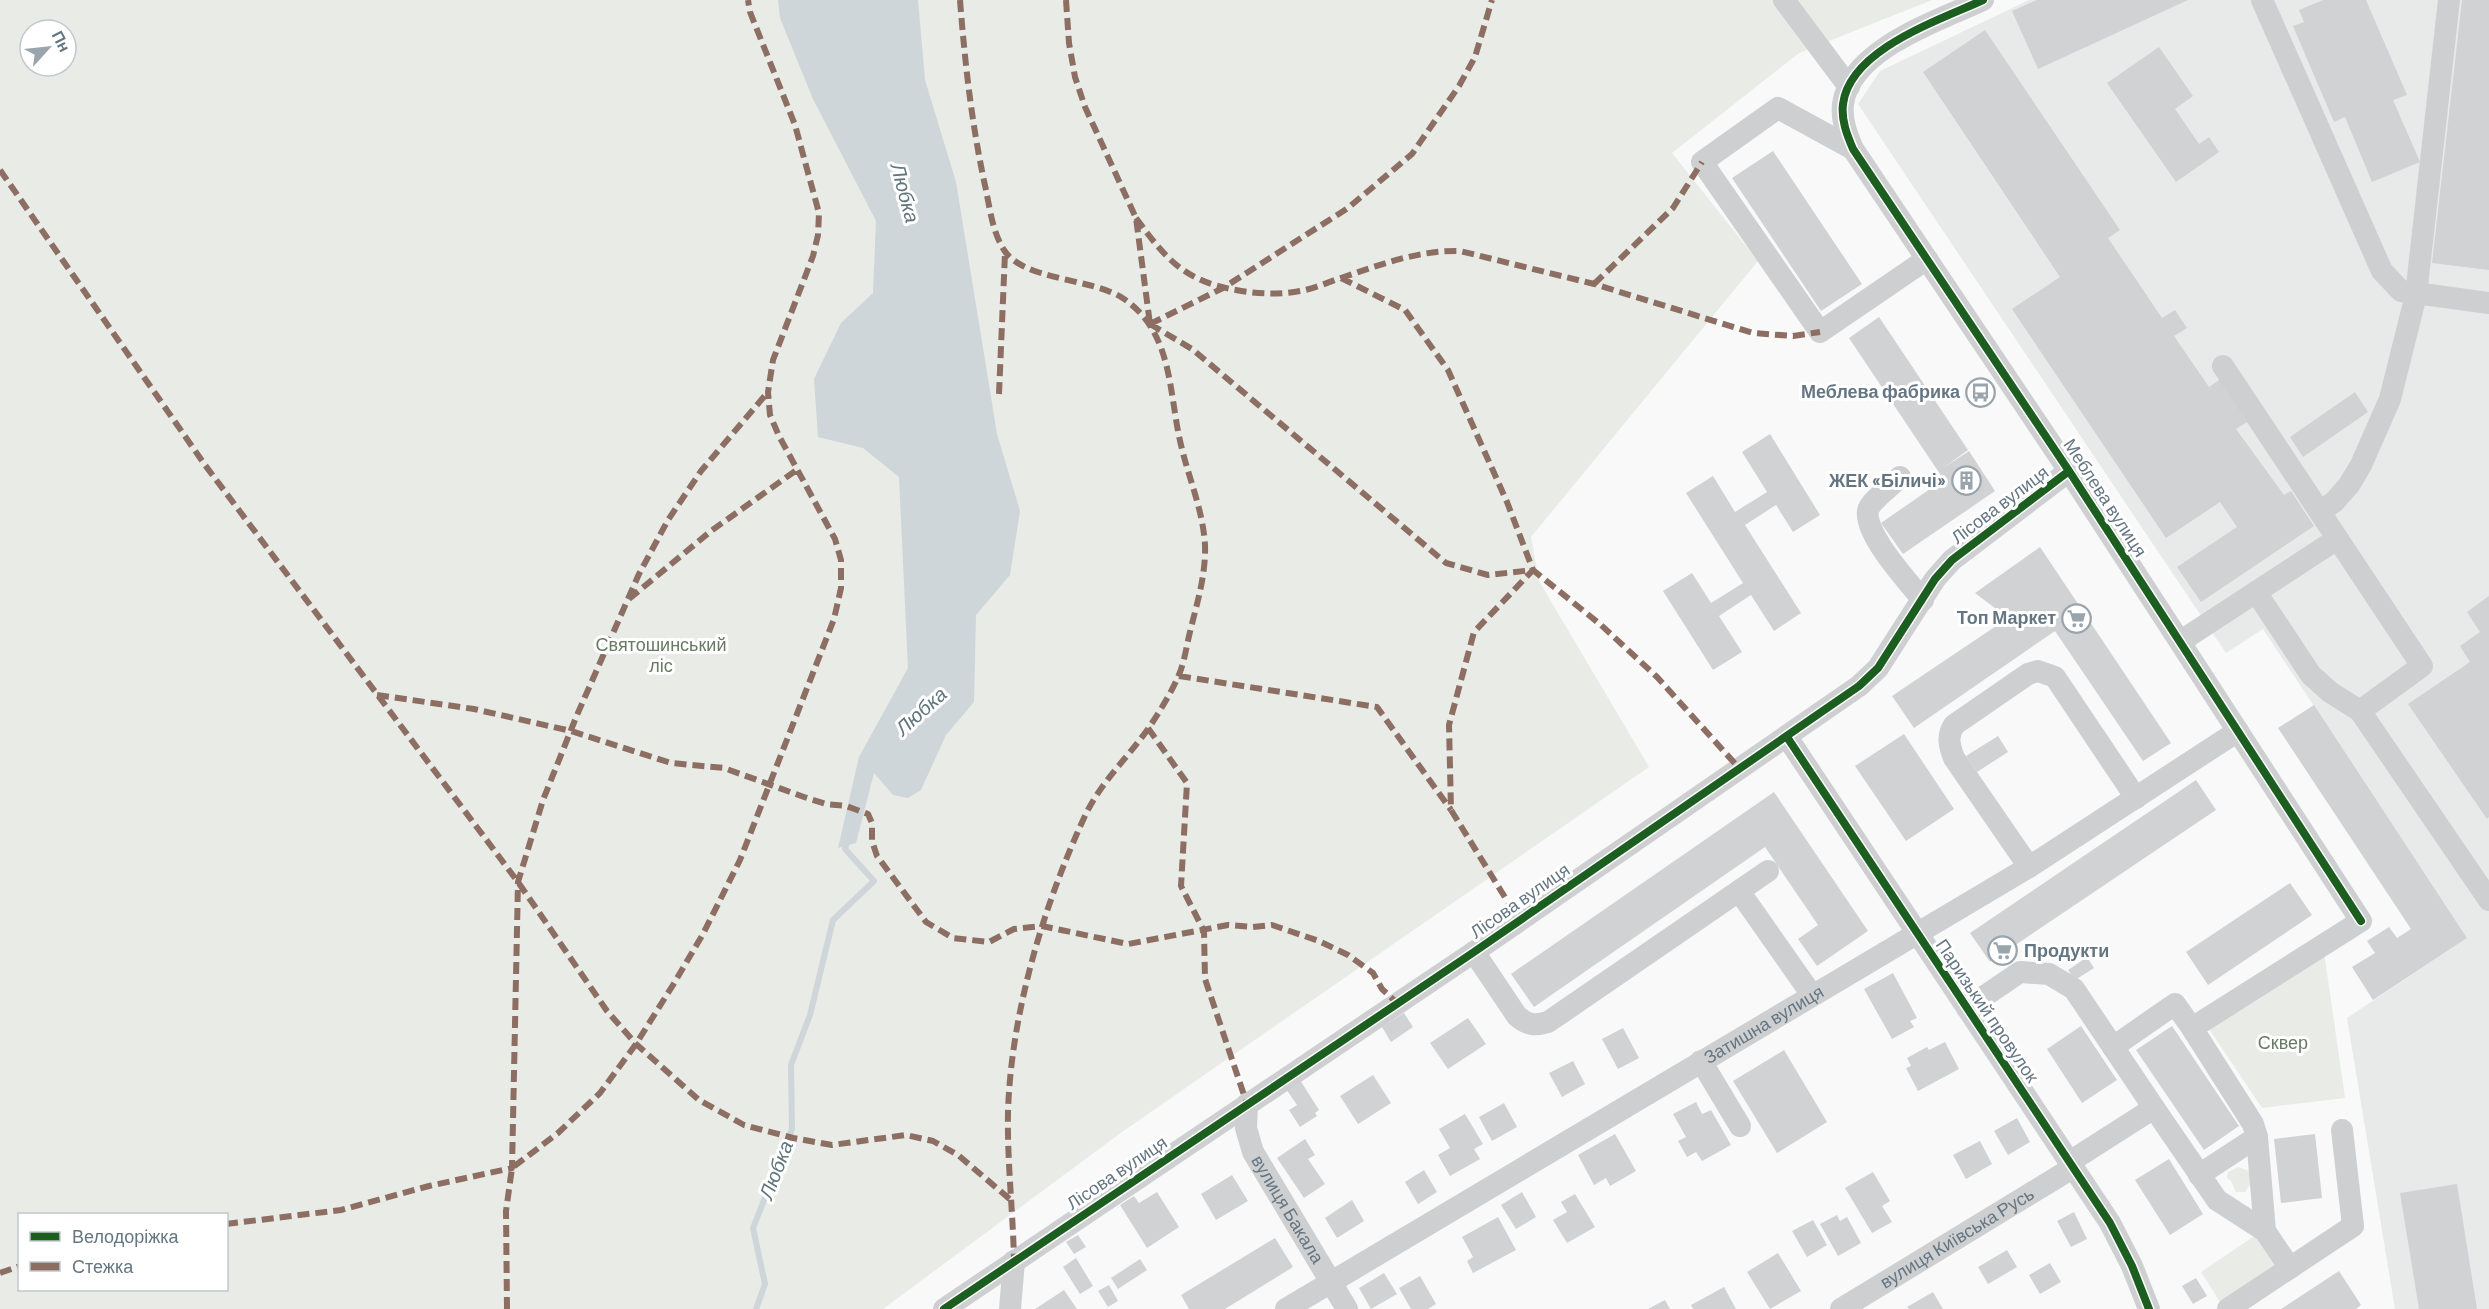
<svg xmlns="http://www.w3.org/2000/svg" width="2489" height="1309" viewBox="0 0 2489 1309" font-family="Barlow,sans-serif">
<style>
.built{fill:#e8e9e9}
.green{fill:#e8ebe6;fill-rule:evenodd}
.water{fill:#ced6d9}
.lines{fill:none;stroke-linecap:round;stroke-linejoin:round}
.stream{stroke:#ced6d9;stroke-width:6}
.building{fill:#d0d2d3}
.minor{stroke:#cecfd0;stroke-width:22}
.quiet{stroke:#8d6e63;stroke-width:6;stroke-dasharray:12 6;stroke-linecap:butt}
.cycleway-casing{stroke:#fff;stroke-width:11}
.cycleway{stroke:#1b5e20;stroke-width:8}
.labels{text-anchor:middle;stroke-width:6;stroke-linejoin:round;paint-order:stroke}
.poi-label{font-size:18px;font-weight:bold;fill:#657683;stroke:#fff;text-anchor:end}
.street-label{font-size:18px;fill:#657683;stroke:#fff}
.park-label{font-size:18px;fill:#687a64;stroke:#fff}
.water-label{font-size:20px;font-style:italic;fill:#60757c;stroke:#fff}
</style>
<rect width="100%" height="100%" fill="#f9f9f9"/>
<path class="built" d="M2029,0H2489V1309H2395L2347,1018L2467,938L2263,629L2226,653L1858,104L1880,71Z"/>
<path class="green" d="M0,0H1932L1799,53L1672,153L1758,261L1531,537L1539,581L1649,767L1122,1132L883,1309H0ZM30,30H66V66H30ZM20,1214H226V1290H20Z
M2324,952L2345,1098L2262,1108L2207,1026Z
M2238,1167L2249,1171L2252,1182L2245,1192H2236L2231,1181L2227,1178L2228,1172Z
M2259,1233L2280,1267L2222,1305L2201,1272Z"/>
<path class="water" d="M778,0H918L925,80L956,182L997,434L1020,511L1010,575L976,615L974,702L946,735L921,790L908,798L893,795L874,773L856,843L838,848L859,757L908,668L899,477L863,448L818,437L814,379L841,323L873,293L876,221L813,99L780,18Z"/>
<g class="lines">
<path class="stream" d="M756,1309L765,1284L753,1228L792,1129L791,1065L810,1015L833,920L874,881L845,849L848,838"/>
</g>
<path class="building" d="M2037,0H2188L2038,69L2012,11Z
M2323,0H2366L2407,95L2393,100L2420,162L2372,182L2345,117L2334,122L2293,26L2304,22L2299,10Z
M2462,0H2489V270L2432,263Z
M1985,30L2120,230L2108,238L2162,318L2175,310L2187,328L2174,336L2209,387L2225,376L2253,418L2236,429L2284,495L2291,491L2314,526L2201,602L2177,567L2237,527L2220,502L2166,538L2012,309L2060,277L1923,72Z
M2159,47L2193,96L2175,109L2199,144L2209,137L2219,152L2176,182L2107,83Z
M1773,151L1862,284L1821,311L1732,178Z
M1879,317L1968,450L1943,468L1969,451L1995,491L1903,554L1881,523L1943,480L1950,489L1849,338Z
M2355,392L2368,412L2303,457L2290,437Z
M1770,434L1820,515L1793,532L1776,505L1745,525L1801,613L1774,631L1751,595L1719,616L1742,652L1713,670L1663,591L1692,573L1711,603L1743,583L1686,493L1713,476L1735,512L1767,492L1742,452Z
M2040,547L2171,743L2143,761L2055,631L1914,728L1892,696L2008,618L1975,593Z
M2489,596V817L2487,819L2408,704L2470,662L2460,646L2480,632L2467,612Z
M2314,705L2467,938L2373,1000L2352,967L2375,953L2367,941L2389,927L2397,938L2411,929L2278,728Z
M1904,734L1954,809L1906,841L1855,766Z
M1998,736L2008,752L1977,772L1966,756Z
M2196,780L2216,810L1990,962L1970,933Z
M1774,792L1868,931L1817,966L1798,939L1818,925L1765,847L1534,1007L1511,974Z
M2290,883L2312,915L2208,985L2186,952Z
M2087,957L2094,968L2075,980L2068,970Z
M1893,973L1917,1018L1910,1021L1914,1027L1892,1039L1864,989Z
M1404,1013L1413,1027L1391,1042L1382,1027Z
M1468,1018L1486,1044L1448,1069L1430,1043Z
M2081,1026L2117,1080L2082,1103L2047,1049Z
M2172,1026L2239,1126L2204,1150L2136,1050Z
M1623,1028L1639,1058L1618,1069L1602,1039Z
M1945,1042L1959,1069L1918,1091L1906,1068L1911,1066L1907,1058L1927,1047L1929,1050Z
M1784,1050L1827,1122L1777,1153L1733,1081Z
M1573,1061L1585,1084L1562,1097L1549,1073Z
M1373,1075L1391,1103L1358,1124L1340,1096Z
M1300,1080L1319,1110L1315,1113L1317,1116L1300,1127L1289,1110L1297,1105L1286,1089Z
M1696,1102L1702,1114L1711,1110L1731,1145L1702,1161L1696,1152L1687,1157L1678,1141L1686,1137L1673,1114Z
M1504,1103L1517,1127L1492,1141L1479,1117Z
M1465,1114L1483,1144L1474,1149L1480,1159L1450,1176L1438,1155L1450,1148L1439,1129Z
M2017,1118L2030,1142L2008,1155L1994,1131Z
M1615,1134L1636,1171L1610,1186L1606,1178L1594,1185L1578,1155Z
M2315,1134L2322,1198L2281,1203L2274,1139Z
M1305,1139L1315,1155L1308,1159L1325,1184L1304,1198L1277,1158Z
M1980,1141L1992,1164L1966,1179L1953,1155Z
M2169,1159L2203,1214L2170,1235L2135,1180Z
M1424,1170L1437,1192L1418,1204L1405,1182Z
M1873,1172L1890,1201L1882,1206L1892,1222L1872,1233L1845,1188Z
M1232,1175L1248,1201L1216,1220L1201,1194Z
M2457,1184L2477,1309H2419L2400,1193Z
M1157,1192L1179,1227L1147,1248L1120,1205L1134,1196L1139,1203Z
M1522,1192L1536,1217L1516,1229L1501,1205Z
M1575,1194L1595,1227L1567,1243L1553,1220L1567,1212L1561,1202Z
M1352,1200L1364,1221L1337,1238L1325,1218Z
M2074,1212L2087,1239L2071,1247L2057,1221Z
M1837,1215L1840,1221L1847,1217L1861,1243L1838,1256L1820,1224Z
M1498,1217L1516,1250L1473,1273L1467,1261L1473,1257L1462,1237Z
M1813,1220L1827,1245L1807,1257L1792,1231Z
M1078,1235L1086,1247L1074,1254L1066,1242Z
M1275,1238L1293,1267L1225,1309H1189L1181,1295Z
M2007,1250L2017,1267L1988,1284L1978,1267Z
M1778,1253L1801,1291L1770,1309L1747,1272Z
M1076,1258L1093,1286L1080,1294L1063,1267Z
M1140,1259L1147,1270L1118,1289L1111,1278Z
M2050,1263L2061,1282L2040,1294L2029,1275Z
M2339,1271L2361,1305L2356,1309H2281Z
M1384,1273L1397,1294L1371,1309L1359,1288Z
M1420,1276L1436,1304L1428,1309H1411L1399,1288Z
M2196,1278L2207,1296L2193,1304L2182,1286Z
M1109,1285L1118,1301L1108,1307L1098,1291Z
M1724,1287L1736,1309H1693L1691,1305Z
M1064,1290L1077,1309H1035Z
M1933,1292L1943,1309H1909L1907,1307Z
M1665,1300L1670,1309H1648Z"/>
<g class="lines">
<g class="minor">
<path d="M1784,0L1849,87"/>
<path d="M1983,0C1940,20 1850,49 1843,104C1841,120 1847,135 1853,149L2069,471L2361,921L2192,1028L2253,1124L2257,1137L2265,1231L2290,1268"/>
<path d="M2262,0L2382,271L2401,291L2489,303"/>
<path d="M1853,149L1778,108L1702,162L1820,332L1927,259"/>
<path d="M2223,366L2422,666L2360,711"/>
<path d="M1900,477C1891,486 1877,496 1870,506C1856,526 1910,584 1923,600"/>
<path d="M2320,512L2334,502L2349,485L2361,465L2390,399L2416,295L2449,0"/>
<path d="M2256,592L2311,675L2330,692L2360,711L2489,900"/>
<path d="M2181,641L2337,539"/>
<path d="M1787,737L2110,1223L2132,1266L2149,1309"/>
<path d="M2029,867L1954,758C1949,745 1947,736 1954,725L2028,674L2038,671L2055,677L2136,798"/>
<path d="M1739,891L1812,995"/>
<path d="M1474,952L1517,1016C1527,1025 1535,1026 1548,1022L1768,871"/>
<path d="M1967,1008L2020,972L2049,974L2074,989L2113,1047L2175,1004L2192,1028"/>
<path d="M2113,1047L2154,1108"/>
<path d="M1701,1061L1740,1126"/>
<path id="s1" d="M1247,1104L1246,1128L1253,1152L1347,1309"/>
<path d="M2071,1161L2154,1108L2217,1200L2265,1231"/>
<path d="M2199,1175L2257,1137"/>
<path d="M944,1309L1474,952L1859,686L1878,668L1935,579L1952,560L2069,471"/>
<path d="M1010,1309L1014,1261"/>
<path id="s2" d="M1286,1309L2029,867L2238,731"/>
<path id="s3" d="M1841,1309L2074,1167"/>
<path d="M2228,1309L2353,1226L2342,1130"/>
</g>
<path class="quiet" d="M960,0C965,64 972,127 986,190C990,210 993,233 1004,250C1023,280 1089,278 1121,297C1175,331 1168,396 1182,449C1190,482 1203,511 1205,545C1206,577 1196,606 1189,636C1186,649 1184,664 1178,677C1171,693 1160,711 1150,726C1128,758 1101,781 1084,818C1043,907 1011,1014 1008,1112C1007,1161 1013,1211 1014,1261
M1066,0L1069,43L1075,77L1085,107L1136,218L1150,324
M0,170L205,465L518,882L607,1011L636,1044L699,1100L744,1125L793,1138L832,1145L906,1135L933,1141L958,1155L1012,1201
M1136,218C1166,259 1184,281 1236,290C1258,294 1279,295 1300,291C1312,289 1324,284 1335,280C1377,266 1416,250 1460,251L1594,284L1753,333L1793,336L1820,332
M1341,278L1405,310L1448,370L1507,502L1533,570L1474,632L1449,725L1451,810L1519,920
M1594,284L1673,208L1702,162
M1150,324L1192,349L1446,563L1488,575L1533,570L1601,625L1657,677L1739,768
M1150,324L1223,288L1348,208L1412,154L1459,86L1475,57L1492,0
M999,394L1005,253
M629,599L711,531L798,469
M1179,676L1377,707L1451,810
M377,695L474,709L571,731L671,763L724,768L804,797L826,804L846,806L868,814L872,823V841L877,856L926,922L953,938L989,942L1014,929L1042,926L1128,944L1228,925L1253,927L1272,925L1319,941L1348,955L1373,973L1382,989L1397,1003
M1148,728L1187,783L1181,886L1204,931L1205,979L1247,1104
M226,1224L341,1210L429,1186L512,1168L518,882L543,800L577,715L639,574L668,520L701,471L768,392
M0,1273L20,1266
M507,1309L506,1211L512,1168L558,1133L600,1093L636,1044L673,985L703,934L740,860L834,619L841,588V560L835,539L779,436L770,415L768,392L773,360L813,256L818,235L819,213L795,125L750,12L748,0"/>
<defs>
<path id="cycleway" d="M1983,0C1940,20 1850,49 1843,104C1841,120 1847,135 1853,149L2069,471L2361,921
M1787,737L2110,1223L2132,1266L2149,1309
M944,1309L1474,952L1859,686L1878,668L1935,579L1952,560L2069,471"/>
</defs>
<use href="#cycleway" class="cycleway-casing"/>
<use href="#cycleway" class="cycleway"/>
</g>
<defs>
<symbol id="bus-ring" viewBox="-11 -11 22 22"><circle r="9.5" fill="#fff" stroke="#99a4ac" stroke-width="1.5"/><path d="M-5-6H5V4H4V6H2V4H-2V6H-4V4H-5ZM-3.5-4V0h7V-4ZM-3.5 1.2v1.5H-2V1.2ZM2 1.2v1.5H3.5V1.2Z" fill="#99a4ac"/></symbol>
<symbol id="building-ring" viewBox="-11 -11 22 22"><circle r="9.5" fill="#fff" stroke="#99a4ac" stroke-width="1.5"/><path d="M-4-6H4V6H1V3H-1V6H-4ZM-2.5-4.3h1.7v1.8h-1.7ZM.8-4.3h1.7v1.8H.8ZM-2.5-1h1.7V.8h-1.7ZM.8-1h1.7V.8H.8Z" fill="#99a4ac"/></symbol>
<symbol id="supermarket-ring" viewBox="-11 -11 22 22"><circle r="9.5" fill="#fff" stroke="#99a4ac" stroke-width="1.5"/><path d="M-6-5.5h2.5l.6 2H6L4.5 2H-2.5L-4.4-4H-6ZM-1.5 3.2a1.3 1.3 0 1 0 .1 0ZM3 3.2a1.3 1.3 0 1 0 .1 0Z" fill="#99a4ac"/></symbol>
</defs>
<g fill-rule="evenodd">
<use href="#bus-ring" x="1964" y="376" width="33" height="33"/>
<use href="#building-ring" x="1950" y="464" width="33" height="33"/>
<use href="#supermarket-ring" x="2060" y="602" width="33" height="33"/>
<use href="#supermarket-ring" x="1986" y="934" width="33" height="33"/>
</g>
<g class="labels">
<g class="poi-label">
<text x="1960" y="398">Меблева фабрика</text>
<text x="1946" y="487">ЖЕК «Біличі»</text>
<text x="2056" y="624">Топ Маркет</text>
<text x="2024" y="957" text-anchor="start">Продукти</text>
</g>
<g class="street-label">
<text transform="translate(2105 498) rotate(57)" y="6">Меблева вулиця</text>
<text transform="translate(2000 505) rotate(-37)" y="6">Лісова вулиця</text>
<text transform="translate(1520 901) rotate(-35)" y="6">Лісова вулиця</text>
<text transform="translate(1987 1011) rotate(56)" y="6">Паризький провулок</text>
<text dy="6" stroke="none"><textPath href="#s2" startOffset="556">Затишна вулиця</textPath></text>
<text transform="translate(1117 1173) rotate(-34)" y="6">Лісова вулиця</text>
<text dy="6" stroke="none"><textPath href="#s1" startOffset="116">вулиця Бакала</textPath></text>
<text dy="6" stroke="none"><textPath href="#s3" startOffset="136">вулиця Київська Русь</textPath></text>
</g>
<g class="park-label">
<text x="661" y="651">Святошинський<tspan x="661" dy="21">ліс</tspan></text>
<text x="2283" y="1049">Сквер</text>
</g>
<g class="water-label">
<text transform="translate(905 193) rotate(75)" y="7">Любка</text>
<text transform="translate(921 711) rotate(-42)" y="7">Любка</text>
<text transform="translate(776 1170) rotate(-69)" y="7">Любка</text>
</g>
</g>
<rect x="18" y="1213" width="210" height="78" fill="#ffffff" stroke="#c1c8cd" stroke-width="1.5"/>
<rect x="30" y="1232" width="30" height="9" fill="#1b5e20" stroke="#c1c8cd" stroke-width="1.5"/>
<text x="72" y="1243" font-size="18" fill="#657683">Велодоріжка</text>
<rect x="30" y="1262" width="30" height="9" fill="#8d6e63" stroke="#c1c8cd" stroke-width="1.5"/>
<text x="72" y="1273" font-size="18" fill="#657683">Стежка</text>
<g transform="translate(48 48) rotate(63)"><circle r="28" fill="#ffffff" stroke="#c1c8cd" stroke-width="1.5"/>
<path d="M0-4.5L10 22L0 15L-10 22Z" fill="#99a4ac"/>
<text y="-9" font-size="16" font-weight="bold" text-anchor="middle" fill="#657683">Пн</text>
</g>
</svg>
